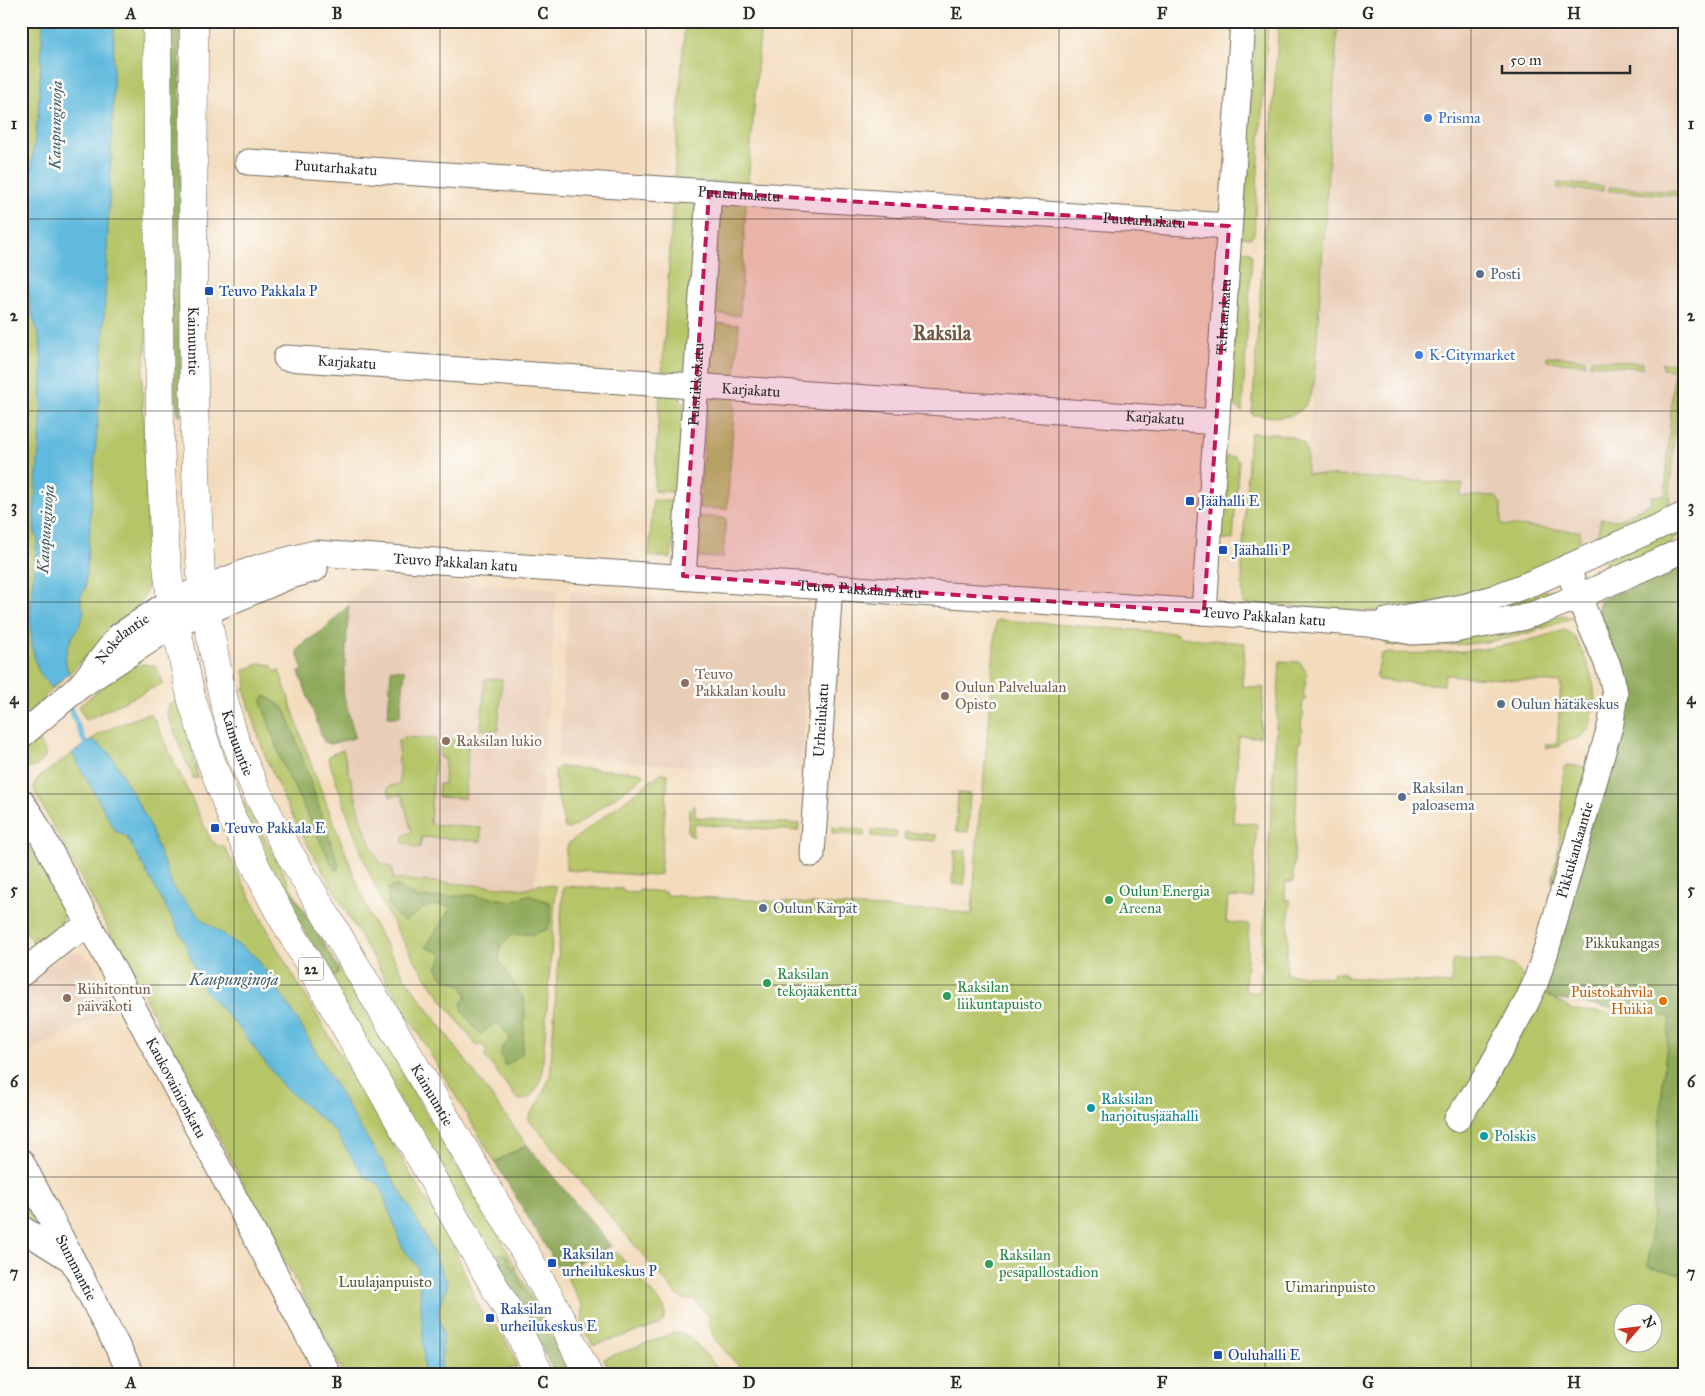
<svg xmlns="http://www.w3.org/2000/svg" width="1705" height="1396" viewBox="0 0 1705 1396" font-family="'IM FELL Great Primer',serif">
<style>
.built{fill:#e9ceb7}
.green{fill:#b5c568;stroke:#70784a;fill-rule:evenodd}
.forest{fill:#90aa5c;stroke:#5e6a44}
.water{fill:#60bade;stroke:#467284}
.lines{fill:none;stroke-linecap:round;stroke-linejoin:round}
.stream{stroke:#60bade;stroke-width:5}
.minor-casing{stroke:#71695e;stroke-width:27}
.major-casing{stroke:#71695e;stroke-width:29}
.highway-casing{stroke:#71695e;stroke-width:29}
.minor{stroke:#fff;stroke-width:25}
.major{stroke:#fff;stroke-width:28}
.highway{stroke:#fff;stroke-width:28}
.marked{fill:#c2185b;fill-opacity:0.2;stroke:#c2185b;stroke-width:4;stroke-dasharray:10 6;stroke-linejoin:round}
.grid{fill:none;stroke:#2b2b2b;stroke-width:1;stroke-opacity:0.55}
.shop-dot{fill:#3f7fe0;stroke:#fdfcf7;stroke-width:2}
.service-dot{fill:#5c6f8a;stroke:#fdfcf7;stroke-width:2}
.transit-dot{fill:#1a4fb4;stroke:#fdfcf7;stroke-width:2}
.education-dot{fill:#8d6e63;stroke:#fdfcf7;stroke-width:2}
.leisure-dot{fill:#2e9e5b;stroke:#fdfcf7;stroke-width:2}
.food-dot{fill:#e8710a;stroke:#fdfcf7;stroke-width:2}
.culture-dot{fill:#0f9aa8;stroke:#fdfcf7;stroke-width:2}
.labels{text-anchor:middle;stroke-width:5;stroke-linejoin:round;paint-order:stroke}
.shield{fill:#fdfcf7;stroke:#6a6a68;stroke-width:1}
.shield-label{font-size:14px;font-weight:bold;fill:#2b2b2b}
.shop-label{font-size:15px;fill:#366cbe;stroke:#fdfcf7;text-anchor:start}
.street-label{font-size:15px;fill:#2b2b2b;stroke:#fdfcf7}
.service-label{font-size:15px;fill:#4e5e75;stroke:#fdfcf7;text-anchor:start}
.transit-label{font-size:15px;fill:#164399;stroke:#fdfcf7;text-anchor:start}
.education-label{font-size:15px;fill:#785e54;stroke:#fdfcf7;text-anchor:start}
.leisure-label{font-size:15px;fill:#27864d;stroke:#fdfcf7;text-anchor:start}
.park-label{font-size:15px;fill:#54593d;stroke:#fdfcf7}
.food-label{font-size:15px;fill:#c56008;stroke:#fdfcf7;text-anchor:end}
.culture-label{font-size:15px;fill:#0d838f;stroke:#fdfcf7;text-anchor:start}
.water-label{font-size:16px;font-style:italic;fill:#3e5d6a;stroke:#fdfcf7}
.district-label{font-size:20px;font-weight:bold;fill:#715746;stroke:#fdfcf7}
.neatline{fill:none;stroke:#2b2b2b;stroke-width:2}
.grid-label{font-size:16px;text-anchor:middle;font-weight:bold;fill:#2b2b2b}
</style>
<rect width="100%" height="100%" fill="#fdfcf7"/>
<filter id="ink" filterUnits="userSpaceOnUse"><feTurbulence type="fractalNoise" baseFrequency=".02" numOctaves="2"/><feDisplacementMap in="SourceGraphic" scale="10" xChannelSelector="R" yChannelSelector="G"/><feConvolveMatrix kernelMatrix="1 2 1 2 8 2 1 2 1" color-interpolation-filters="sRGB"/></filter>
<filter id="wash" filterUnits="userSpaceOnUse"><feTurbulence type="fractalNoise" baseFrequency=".0096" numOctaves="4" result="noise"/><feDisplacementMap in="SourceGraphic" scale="20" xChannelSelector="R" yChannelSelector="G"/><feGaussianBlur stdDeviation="1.12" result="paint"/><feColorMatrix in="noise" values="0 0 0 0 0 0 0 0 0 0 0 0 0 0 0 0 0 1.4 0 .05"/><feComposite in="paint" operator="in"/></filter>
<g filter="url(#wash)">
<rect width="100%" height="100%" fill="#f3dbbc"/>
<path class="built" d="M1338,21H1684V504L1579,551L1501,525L1502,512L1499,499L1496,496H1460L1463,484L1306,474L1314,383Z
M374,577L557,589L533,909L389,898L376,871L338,743L354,738L343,693L350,599Z
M570,591L811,608L801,772L558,758Z
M72,952L83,953L89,958L117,1007L21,1056V989L62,956Z"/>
<path class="green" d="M21,21H147L149,325L142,379L149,578C147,590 144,598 138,608L46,695L30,716L21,705Z
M685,21H761L748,184L674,180Z
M1256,21H1268L1254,234L1252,237L1249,238L1241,237Z
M1279,21H1338L1314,383C1305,422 1287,418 1253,415L1252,414Z
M1558,183L1603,186V191L1558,188Z
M1609,187L1684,192V196L1609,191Z
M689,198L695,204L698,212L685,372L681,375L662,376L673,199Z
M724,202H746L740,316L711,313L720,206Z
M1240,250L1250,252L1252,257L1242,412L1233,404L1230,395Z
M711,323L739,325L735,382L713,377L708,371Z
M1547,356L1585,359V364L1547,361Z
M1591,359L1643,363L1642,368L1590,364Z
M1662,363L1675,364L1679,369L1669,503L1664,512L1596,543L1601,519L1619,520L1651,503L1652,496H1665L1674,370L1662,369Z
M660,392L678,396L684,404L678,490L675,492L654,491Z
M735,397L727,509L699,508L707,404L713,398Z
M1251,433C1265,434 1302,432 1306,449C1308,457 1306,466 1307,474L1463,484L1460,496H1496L1501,505V525L1580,531L1579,551L1506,583L1408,609L1369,611L1243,604L1242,565L1249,444Z
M1226,456L1235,457L1239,461L1233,540L1221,539Z
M653,500L670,501L678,505L671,558L649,556Z
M698,516L726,518L723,558L698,557L696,552Z
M1682,526L1680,532L1669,545L1608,573L1604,561Z
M1555,590L1563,593L1516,610L1404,622L1543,591Z
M1565,615L1572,618C1554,624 1536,632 1517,636C1475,647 1429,646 1386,645V640Z
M999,620L1176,633L1179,637L1245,643L1242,686L1264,688L1260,737L1239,736L1233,822L1257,824L1252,898L1228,897L1226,922L1249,924L1245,991L1260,993L1280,661L1300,662L1307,674L1303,696L1306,699L1303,701L1302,711L1304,714L1302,717L1301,727L1303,730L1301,732V742H1299L1293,882H1286L1285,900H1290L1286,974L1333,977V972L1345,973V977L1451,984L1453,960C1464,960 1475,961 1485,961C1506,962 1520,962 1525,985L1543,992L1572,1010L1637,1015L1585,978L1653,830L1671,1017L1664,1069L1649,1266L1684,1275V1375H746L714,1338L710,1326L709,1317L694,1299L685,1300L677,1295L529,1120V1116L539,1102L550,1077L563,888L565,886L623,889V892L638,893L639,890L665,892L666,895L930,911L931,909C947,909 957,913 972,914L980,803H982L996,621ZM1622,1314H1652V1344H1622Z
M1564,630C1575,634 1578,644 1583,654C1593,676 1599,698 1591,722C1590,725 1589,730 1586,732C1580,740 1570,739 1561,743L1559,747L1546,748V744H1557L1561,683L1445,675L1444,685L1378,680L1376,678L1381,655L1384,653C1446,655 1505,650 1564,630Z
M261,663L271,665L276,672L279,670L308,756L372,921L406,979L527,1145L495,1162L356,929L308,845L284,800L264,753L244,688L247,686L244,670Z
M143,664L156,666L163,683L86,720L78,707L127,668Z
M485,679H502L498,731L481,729Z
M176,701L186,723L198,778H193L167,713L169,705Z
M146,714L151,715L154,719L211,840L218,846H224L277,948L455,1249L478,1306L491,1327L496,1325L514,1355L517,1367L490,1375H344L335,1355L35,792L34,784L38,778L102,732Z
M35,737C42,747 52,754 39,764C35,767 34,768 28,768L21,761V749Z
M405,737L436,739L430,824L481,828V841L422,837L420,847L416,848L403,842V836L412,832L402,795L390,796L387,788L390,786L400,784L398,741Z
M441,740H461L468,746L465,798L438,797L439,784H444L445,758H440Z
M343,750L362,820L369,841L379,862L392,868L393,879L528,889L538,884L556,886L542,1075C538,1086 531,1104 517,1099L484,1055L487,1052L481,1043L477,1046C445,1004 412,961 388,914C363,865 347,810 328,758L330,755Z
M1568,765L1587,767L1555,881L1552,883L1559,845L1564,767Z
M559,767L639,772L644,775L643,777L575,826L568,829L565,828L558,798L555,775V771Z
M661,773L667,774L668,775L660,874L654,876L566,870V849L569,843Z
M238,792L268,844L291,888L495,1229L574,1375H555L533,1330L298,926L234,795Z
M958,793L970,794L968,832L956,831Z
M695,805V817L799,824L798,831L694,824L693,837L689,834L688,831L689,809Z
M833,827L864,830V836L832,833Z
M872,830L897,832L896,838L872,836Z
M21,832L63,907C64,930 56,935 40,950L21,927Z
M905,832L936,835V841L904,839Z
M954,850H966L964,885L952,884Z
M21,1176L39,1215C35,1223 30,1223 21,1221Z
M616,1252L664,1307C666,1314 666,1320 659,1325L593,1345L582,1323L583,1307L567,1278Z
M673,1333H681L690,1337L723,1375H612L604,1359Z"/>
<path class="forest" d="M167,21H180L182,416L178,415L169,350Z
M1684,562V1275L1648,1266L1664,1069L1670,1017L1554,999L1543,992L1621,714L1597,618L1598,607L1601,600Z
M349,605L343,693L355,736L354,738L330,744L324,742L299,672L303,670L297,652L301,645L322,631Z
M391,669L405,670L400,717H388Z
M266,696L283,707L288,716L339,866L337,870L334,869L282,763L263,707L262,699Z
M397,886L419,898L472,895L513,901L527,895L550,902L551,917L548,929L533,934L511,935L501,945L499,960L524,999L525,1015L522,1054L506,1066L501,1057V1048L511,1039L501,1026L496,1023L480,1034L463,1012L461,1003L467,996L462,986L442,977L437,969L443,954L426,947L451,907C422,902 427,909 404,921L395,914L388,904V888Z
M286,889L291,891L338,970L337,975L332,978L283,892Z
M527,1145L611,1246L561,1272L495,1162Z
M501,1253L506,1255L571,1375H557L496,1260V1255Z"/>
<path class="water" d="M43,21H114L113,106L103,349L85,590C78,596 81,604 84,611C80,635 57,646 69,673L52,688C47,682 39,674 37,666C25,630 33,584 36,547L38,541L35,532L34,512L41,424L42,371L40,340L32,313L21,249V213L27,195L38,117Z
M93,740L110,753L147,819L173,888L204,921L256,957L288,1004L355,1119L397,1186L423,1231L448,1284L438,1310L443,1335L441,1375H424L423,1330L418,1267L402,1247L380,1185L364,1176L335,1131L283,1086L239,1028L202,987L183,938L127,837L115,830L72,753Z"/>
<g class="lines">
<path class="stream" d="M69,705L88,750"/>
</g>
</g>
<g filter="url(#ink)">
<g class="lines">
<defs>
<g id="minor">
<path id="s1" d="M248,162L1229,226"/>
<path id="s2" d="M286,358L1217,422"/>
<path id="s3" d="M683,576L709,192"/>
<path id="s4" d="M1204,612L1243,21"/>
<path d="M1386,621L1467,606L1493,598L1537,581L1684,515"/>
<path id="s5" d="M80,686L119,636L171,601L259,567L315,553L1204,612L1368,624L1412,632L1454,630L1521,618L1545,610L1578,597L1684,550"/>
<path d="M21,736L80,686L176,623L206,612L287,577L315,569"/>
<path id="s6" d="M21,801L32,817L329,1375"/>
<path id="s7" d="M812,854L830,586"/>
<path d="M21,974L65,939L90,925"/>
<path id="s8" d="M1457,1119L1485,1078L1526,1003L1535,984L1546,951L1611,723L1615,693L1612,679L1607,663L1587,617L1567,567"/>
<path id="s9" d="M21,1161L132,1375"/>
<path d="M21,1228L72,1260"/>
</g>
<g id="major">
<path d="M157,21L160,439L164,537L171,601"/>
<path id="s10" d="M194,21C194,210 189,400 202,589"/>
</g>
<g id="highway">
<path id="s11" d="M202,589C212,640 219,692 236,742C250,780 267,814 287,849L526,1254L556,1309L588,1375"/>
<path d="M171,601L191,697L210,758L232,818L273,901L509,1312L540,1375"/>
</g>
</defs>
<use href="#minor" class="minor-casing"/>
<use href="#major" class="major-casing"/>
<use href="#highway" class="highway-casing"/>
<use href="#minor" class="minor"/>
<use href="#major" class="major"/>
<use href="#highway" class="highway"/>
</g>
</g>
<path class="marked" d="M709,192L1229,226L1204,612L683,576Z"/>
<path class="grid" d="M234,21V1375M440,21V1375M646,21V1375M852,21V1375M1059,21V1375M1265,21V1375M1471,21V1375M21,219H1684M21,411H1684M21,602H1684M21,794H1684M21,985H1684M21,1177H1684"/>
<g class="shop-dot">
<circle cx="1428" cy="118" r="5"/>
<circle cx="1419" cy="355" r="5"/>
</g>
<g class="service-dot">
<circle cx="1480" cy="274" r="5"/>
<circle cx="1501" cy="704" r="5"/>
<circle cx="1402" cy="797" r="5"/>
<circle cx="763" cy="908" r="5"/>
</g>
<g class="transit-dot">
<rect x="204" y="286" width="10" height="10" rx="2.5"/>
<rect x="1185" y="496" width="10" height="10" rx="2.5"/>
<rect x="1218" y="545" width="10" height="10" rx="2.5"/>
<rect x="210" y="823" width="10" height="10" rx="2.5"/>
<rect x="547" y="1258" width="10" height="10" rx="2.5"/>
<rect x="485" y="1313" width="10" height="10" rx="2.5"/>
<rect x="1213" y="1350" width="10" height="10" rx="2.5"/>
</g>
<g class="education-dot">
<circle cx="685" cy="683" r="5"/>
<circle cx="945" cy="696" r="5"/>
<circle cx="446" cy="741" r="5"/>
<circle cx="67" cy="998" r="5"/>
</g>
<g class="leisure-dot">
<circle cx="1109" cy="900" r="5"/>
<circle cx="767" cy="983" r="5"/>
<circle cx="947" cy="996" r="5"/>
<circle cx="989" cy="1264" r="5"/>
</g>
<circle class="food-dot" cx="1663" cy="1001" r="5"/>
<g class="culture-dot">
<circle cx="1091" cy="1108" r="5"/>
<circle cx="1484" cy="1136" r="5"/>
</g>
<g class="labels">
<rect class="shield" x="298.5" y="957.5" width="25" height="23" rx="4"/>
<g class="shield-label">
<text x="311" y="974">22</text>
</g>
<g class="shop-label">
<text x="1438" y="123">Prisma</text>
<text x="1429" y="360">K-Citymarket</text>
</g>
<g class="street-label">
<text dy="5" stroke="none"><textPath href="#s1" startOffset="88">Puutarhakatu</textPath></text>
<text dy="5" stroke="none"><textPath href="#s1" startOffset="492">Puutarhakatu</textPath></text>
<text dy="5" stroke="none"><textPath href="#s1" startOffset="898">Puutarhakatu</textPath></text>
<text dy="5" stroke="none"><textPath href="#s4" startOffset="296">Tehtaankatu</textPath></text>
<text dy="5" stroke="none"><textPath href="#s10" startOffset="320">Kainuuntie</textPath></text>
<text dy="5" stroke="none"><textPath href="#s2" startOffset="61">Karjakatu</textPath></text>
<text dy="5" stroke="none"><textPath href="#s3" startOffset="192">Puistikkokatu</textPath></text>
<text dy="5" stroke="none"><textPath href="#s2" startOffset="466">Karjakatu</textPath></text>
<text dy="5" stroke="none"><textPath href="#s2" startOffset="871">Karjakatu</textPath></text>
<text dy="5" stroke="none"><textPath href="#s5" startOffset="419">Teuvo Pakkalan katu</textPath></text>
<text dy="5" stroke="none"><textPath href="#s5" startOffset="824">Teuvo Pakkalan katu</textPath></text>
<text dy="5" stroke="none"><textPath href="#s5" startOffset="1229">Teuvo Pakkalan katu</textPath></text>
<text dy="5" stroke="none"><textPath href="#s5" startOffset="64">Nokelantie</textPath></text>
<text dy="5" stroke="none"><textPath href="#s7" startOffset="134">Urheilukatu</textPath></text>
<text dy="5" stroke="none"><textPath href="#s11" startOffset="158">Kainuuntie</textPath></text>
<text dy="5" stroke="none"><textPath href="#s8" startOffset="296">Pikkukankaantie</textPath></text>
<text dy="5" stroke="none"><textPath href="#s6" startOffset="326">Kaukovainionkatu</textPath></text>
<text dy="5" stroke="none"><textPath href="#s11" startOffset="561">Kainuuntie</textPath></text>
<text dy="5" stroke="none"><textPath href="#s9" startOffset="120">Summantie</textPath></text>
</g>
<g class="service-label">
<text x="1490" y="279">Posti</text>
<text x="1511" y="709">Oulun hätäkeskus</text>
<text x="1412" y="793">Raksilan<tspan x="1412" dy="17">paloasema</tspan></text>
<text x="773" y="913">Oulun Kärpät</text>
</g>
<g class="transit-label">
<text x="219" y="296">Teuvo Pakkala P</text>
<text x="1200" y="506">Jäähalli E</text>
<text x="1233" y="555">Jäähalli P</text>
<text x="225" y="833">Teuvo Pakkala E</text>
<text x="562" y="1259">Raksilan<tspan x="562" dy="17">urheilukeskus P</tspan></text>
<text x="500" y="1314">Raksilan<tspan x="500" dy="17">urheilukeskus E</tspan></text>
<text x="1228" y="1360">Ouluhalli E</text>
</g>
<g class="education-label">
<text x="695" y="679">Teuvo<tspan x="695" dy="17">Pakkalan koulu</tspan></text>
<text x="955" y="692">Oulun Palvelualan<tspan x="955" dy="17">Opisto</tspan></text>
<text x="456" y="746">Raksilan lukio</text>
<text x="77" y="994">Riihitontun<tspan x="77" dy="17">päiväkoti</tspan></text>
</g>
<g class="leisure-label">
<text x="1119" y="896">Oulun Energia<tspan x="1119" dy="17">Areena</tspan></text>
<text x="777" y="979">Raksilan<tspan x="777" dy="17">tekojääkenttä</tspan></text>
<text x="957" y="992">Raksilan<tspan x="957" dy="17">liikuntapuisto</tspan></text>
<text x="999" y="1260">Raksilan<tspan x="999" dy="17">pesäpallostadion</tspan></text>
</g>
<g class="park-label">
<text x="1622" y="948">Pikkukangas</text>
<text x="385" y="1287">Luulajanpuisto</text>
<text x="1330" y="1292">Uimarinpuisto</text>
</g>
<g class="food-label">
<text x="1653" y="997">Puistokahvila<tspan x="1653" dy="17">Huikia</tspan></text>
</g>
<g class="culture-label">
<text x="1101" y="1104">Raksilan<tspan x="1101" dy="17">harjoitusjäähalli</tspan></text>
<text x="1494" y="1141">Polskis</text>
</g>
<g class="water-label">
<text transform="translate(55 125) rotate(-89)" y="6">Kaupunginoja</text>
<text transform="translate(45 529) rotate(-86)" y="6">Kaupunginoja</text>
<text x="234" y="985">Kaupunginoja</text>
</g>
<g class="district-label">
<text x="942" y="340">Raksila</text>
</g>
</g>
<rect width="1705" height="1396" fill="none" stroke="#fdfcf7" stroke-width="55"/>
<g transform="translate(1638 1328) rotate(62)"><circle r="24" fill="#fdfcf7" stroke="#a9a8a5"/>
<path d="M0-4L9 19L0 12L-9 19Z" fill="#c8321e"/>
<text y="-8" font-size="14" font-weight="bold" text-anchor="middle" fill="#2b2b2b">N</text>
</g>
<path d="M1502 65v8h128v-8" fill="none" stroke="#2b2b2b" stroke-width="2.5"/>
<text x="1510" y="65" font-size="15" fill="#2b2b2b" stroke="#fdfcf7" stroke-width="4" paint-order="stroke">50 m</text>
<rect x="28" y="28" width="1650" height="1340" class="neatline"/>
<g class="grid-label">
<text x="131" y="19">A</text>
<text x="337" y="19">B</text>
<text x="543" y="19">C</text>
<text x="749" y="19">D</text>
<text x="956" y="19">E</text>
<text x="1162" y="19">F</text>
<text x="1368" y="19">G</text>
<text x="1574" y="19">H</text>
<text x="14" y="129">1</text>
<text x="1691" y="129">1</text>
<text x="14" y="321">2</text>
<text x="1691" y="321">2</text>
<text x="14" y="512">3</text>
<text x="1691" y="512">3</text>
<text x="14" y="704">4</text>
<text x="1691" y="704">4</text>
<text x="14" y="895">5</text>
<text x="1691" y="895">5</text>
<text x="14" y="1087">6</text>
<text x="1691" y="1087">6</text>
<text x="14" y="1278">7</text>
<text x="1691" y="1278">7</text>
<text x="131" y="1388">A</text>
<text x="337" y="1388">B</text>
<text x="543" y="1388">C</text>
<text x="749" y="1388">D</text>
<text x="956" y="1388">E</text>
<text x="1162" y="1388">F</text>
<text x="1368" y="1388">G</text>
<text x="1574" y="1388">H</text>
</g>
</svg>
